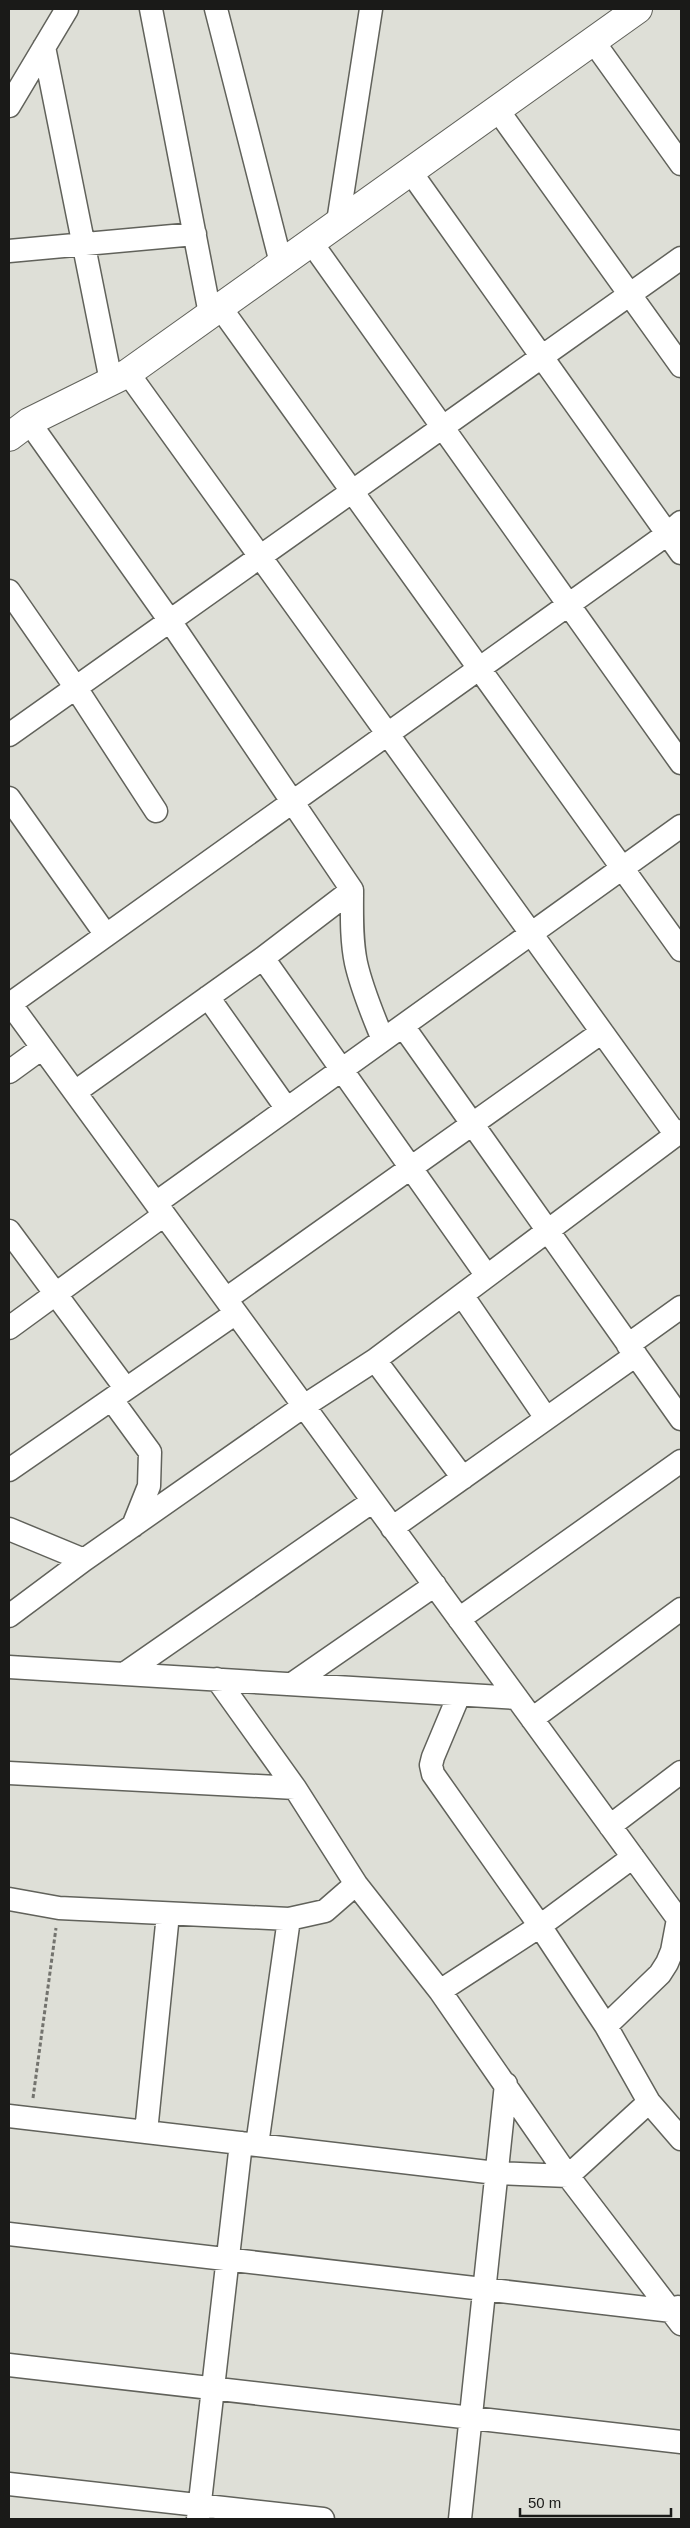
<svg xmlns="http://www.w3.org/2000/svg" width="690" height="2528" viewBox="0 0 690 2528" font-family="Arial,sans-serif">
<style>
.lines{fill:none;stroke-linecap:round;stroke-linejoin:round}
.minor-casing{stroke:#61625b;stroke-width:25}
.tertiary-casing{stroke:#61625b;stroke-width:30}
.path{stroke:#73736e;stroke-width:3;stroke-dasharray:4 2.5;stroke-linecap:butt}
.minor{stroke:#fff;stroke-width:22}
.tertiary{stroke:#fff;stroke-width:28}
</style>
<rect width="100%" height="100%" fill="#dedfd7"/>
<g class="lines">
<defs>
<path id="minor" d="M151,9L210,314
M216,9L281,263
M593,41L681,164
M44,47L111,381
M9,106L67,9
M497,109L681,366
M410,171L681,553
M338,222L371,9
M311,242L681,763
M9,251L195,234
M220,307L681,950
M128,373L676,1135
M29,422L170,621L352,890C352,914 351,939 356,963C362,990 373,1015 383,1040
M9,591L76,688L156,811
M9,735L681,258
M9,798L106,935
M263,958L487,1276
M208,997L287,1109
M9,1002L681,1923
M10,1004L666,535L681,522
M403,1026L681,1419
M9,1072L42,1048
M75,1092L263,958L352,890
M156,1203L681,826
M9,1231L126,1389
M462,1295L546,1418
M226,1299L602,1032
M9,1328L164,1215
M628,1345L681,1307
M375,1360L463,1478
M112,1400L150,1452L149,1486L133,1526
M9,1470L236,1313
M392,1528L636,1355
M9,1529L84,1560
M9,1616L84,1560L304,1406L375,1360L681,1131
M459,1619L681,1461
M9,1667L517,1698
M124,1674L373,1501
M217,1679L295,1788L356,1884L440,1991L568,2176L681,2324
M292,1684L435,1585
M459,1695L433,1757L431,1765L433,1774L540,1926L606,2026L649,2102L681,2139
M532,1719L681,1609
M9,1773L295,1788
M610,1826L681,1772
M9,1899L59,1908L289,1919L325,1911L356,1884
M440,1991L540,1926L633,1857
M606,2026L660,1974L667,1963L672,1951L678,1919L681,1916
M9,2116L496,2173L568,2176L649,2102
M146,2132L168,1914
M257,2145L289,1919
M9,2234L672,2311L678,2307
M9,2365L681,2442
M9,2484L323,2519
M198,2519L241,2143
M460,2519L506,2084"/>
<path id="tertiary" d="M9,437L29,422L128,373L638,9"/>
</defs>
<use href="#minor" class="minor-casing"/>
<use href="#tertiary" class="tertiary-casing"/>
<path class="path" d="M33,2098L56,1928"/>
<use href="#minor" class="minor"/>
<use href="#tertiary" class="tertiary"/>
</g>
<rect width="690" height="2528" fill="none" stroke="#1a1a18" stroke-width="20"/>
<path d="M520 2508v8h151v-8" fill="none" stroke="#1a1a18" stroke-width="2.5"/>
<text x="528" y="2508" font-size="15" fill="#1a1a18" stroke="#dedfd7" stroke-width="4" paint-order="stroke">50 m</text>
</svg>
